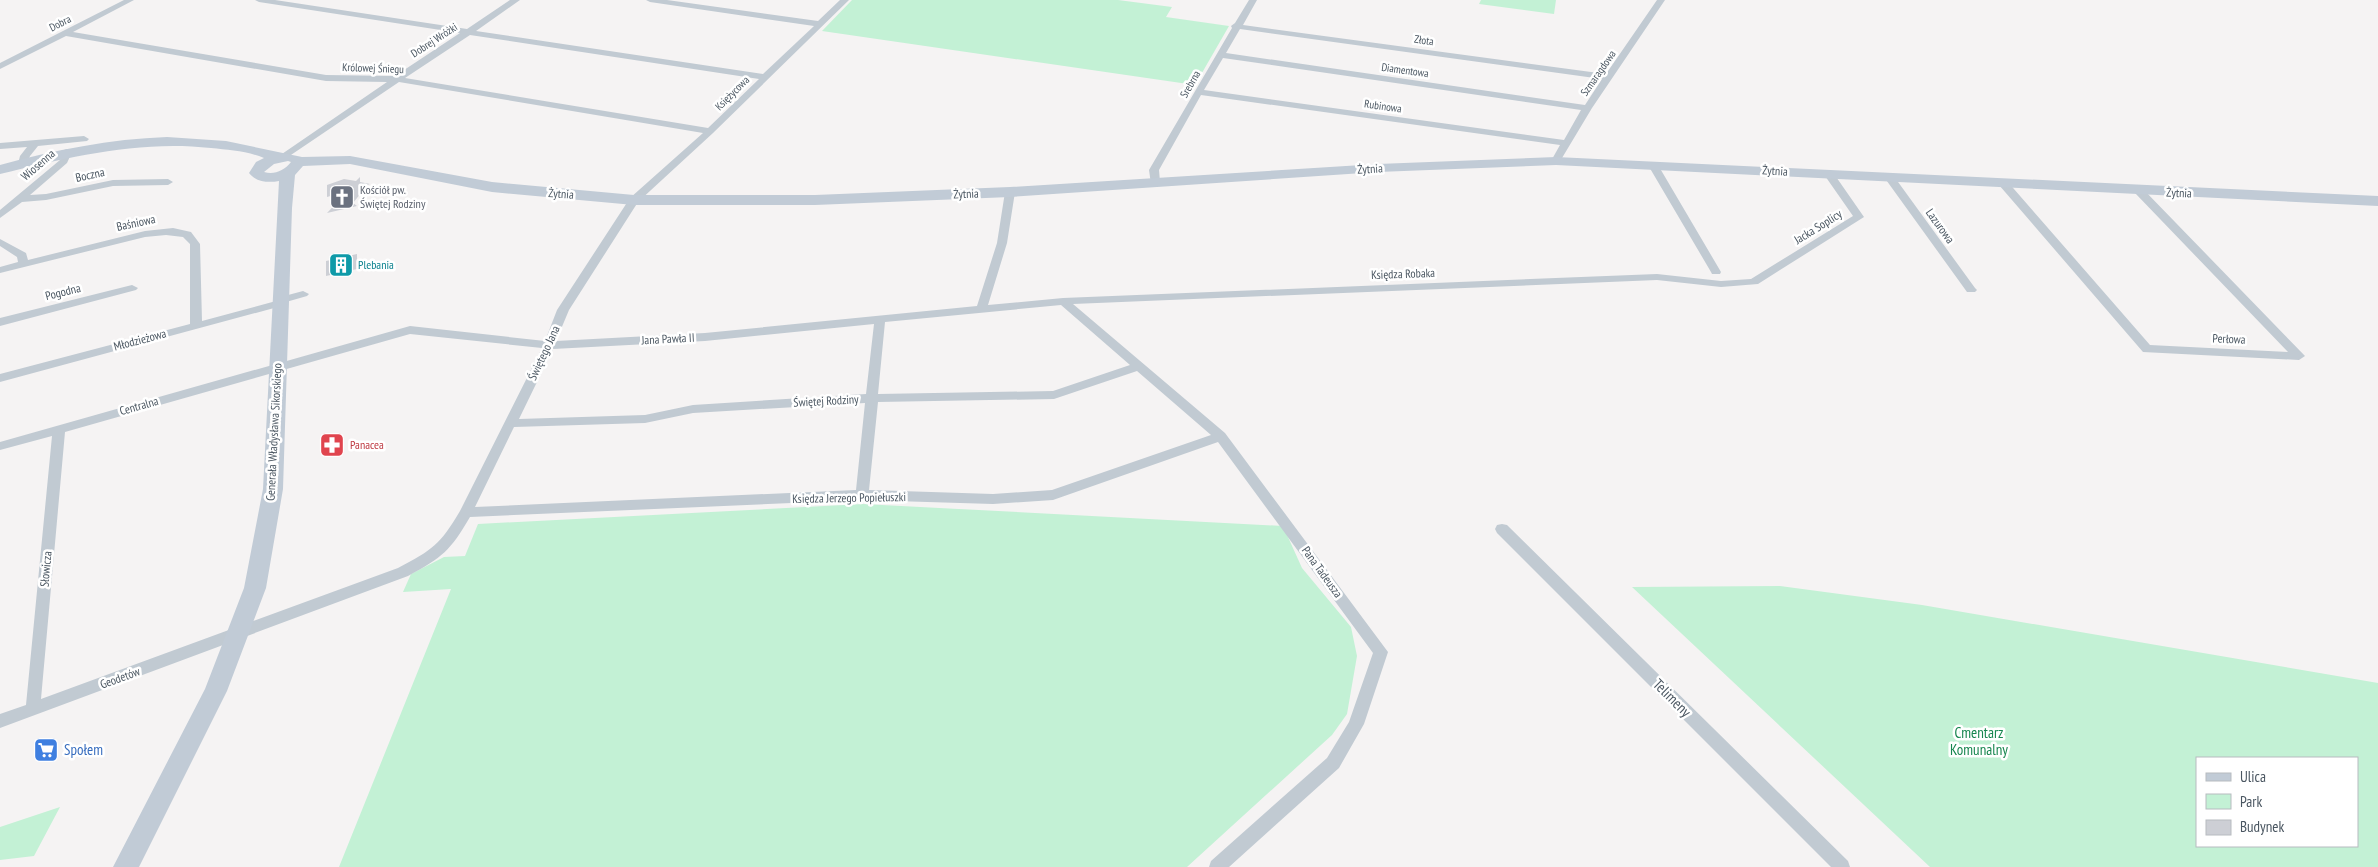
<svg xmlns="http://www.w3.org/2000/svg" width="2378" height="867" viewBox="0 0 2378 867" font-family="'PT Sans Narrow',sans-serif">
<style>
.green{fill:#c3f1d5;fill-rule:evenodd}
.building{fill:#cdcfd5}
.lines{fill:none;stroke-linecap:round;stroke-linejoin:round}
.street{fill:#c1cad2;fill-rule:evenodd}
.secondary{fill:#c1cbd6;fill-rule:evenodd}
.labels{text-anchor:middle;stroke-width:5;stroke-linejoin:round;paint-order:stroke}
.far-street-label{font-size:11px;fill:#4a5661;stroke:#fff}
.street-label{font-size:12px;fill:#4a5661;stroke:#fff}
.worship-label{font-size:12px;fill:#5b616d;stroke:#fff;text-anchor:start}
.culture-label{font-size:12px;fill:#0d838f;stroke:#fff;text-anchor:start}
.health-label{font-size:12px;fill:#be3a42;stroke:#fff;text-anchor:start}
.near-street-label{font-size:15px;fill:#4a5661;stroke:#fff}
.near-park-label{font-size:15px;fill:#17864f;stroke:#fff}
.near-shop-label{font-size:15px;fill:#366cbe;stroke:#fff;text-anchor:start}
</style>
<rect width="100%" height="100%" fill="#f5f3f3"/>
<path class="green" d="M852,0H1118L1172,7L1166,17L1229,26L1195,85L822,31Z
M1481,0H1556L1554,14L1479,4Z
M863,504L1283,526L1302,568L1351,627L1357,656L1347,714L1332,735L1187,867H339L451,589L403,592L411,574L444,557L465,556L478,524Z
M1780,586L1922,605L2378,683V867H1930L1632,587ZM2197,758H2357V846H2197Z
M60,807L34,856L0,860V827Z"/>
<path class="building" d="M360,177V182L370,184L360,187L361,193L353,203L357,206L327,213L348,191L327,197V185L344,179L356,181Z
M357,254V269L326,276V261Z"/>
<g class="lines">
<path class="street" d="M124,0H134L73,32L326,75L395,76L460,33L259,2L255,0H275L467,29L510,0H520L476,31L763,74L814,26L650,2L646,0H667L818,21L840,0H849L713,133L638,202L569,310L556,341L705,333L977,306L997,243L1005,192L1010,189L1015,192L1007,243L988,305L1063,298L1657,274L1721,281L1751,279L1853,216L1823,173L1828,170L1832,171L1864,217L1758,284L1721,287L1657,280L1073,304L1225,433L1388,652L1364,724L1339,768L1229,867H1209L1211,861L1327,758L1349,722L1373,653L1218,442L1053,500L993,504L862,500L470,517C450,551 443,557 408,576L0,728V714L26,705L52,436L0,450V442L410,326L545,341L557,310L630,198L703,133L399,82L282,161L277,158L279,156L387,82L326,81L66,36L0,69V63ZM470,35L759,79L708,128L405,78ZM1061,305L1130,365L1053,391L878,394L885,322ZM874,324L866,394L693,405L645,415L519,419L553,349L705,341ZM410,334L542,348L460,511C440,545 432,550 398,568L41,699L65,432ZM1137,371L1211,435L1052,490L993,494L869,490L878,402L1054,399ZM865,403L856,490L475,507L514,427L645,423L693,413Z
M1249,0H1257L1243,25L1606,74L1657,0H1665L1592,108L1559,163L1556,164L1551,161L1560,145L1201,95L1159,170L1160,182L1155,185L1151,184L1149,170L1232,28L1231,26L1235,23ZM1240,29L1602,79L1585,105L1226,53ZM1223,58L1581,110L1564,140L1204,90Z
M84,136L89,139L87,141L38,146L30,156L26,166L23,167L18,164L20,156L27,147L0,149V143Z
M67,149L72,152L67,163L30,195L46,194L113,180L168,179L173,182L168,185L113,186L46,200L22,202L0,218V210L60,160L64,150Z
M1653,162L1658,165L1721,272L1720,274H1712L1711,272L1648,165Z
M1889,174L1893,175L1975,288L1977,290L1975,292H1967L1884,177Z
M2003,180L2007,181L2150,345L2288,352L2135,193L2134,191L2139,188L2143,189L2305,356L2299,360L2143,352L1999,185L1998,183Z
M173,228L191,232L200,244L202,321L276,301L277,298L303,291L309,294L307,296L286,302L285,305L0,382V374L190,324V244L183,237L166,235L145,237L0,273V267L18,262L17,257L0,246V239L26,253L28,260L145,231Z
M132,285L138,288L136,290L0,326V318Z
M1502,524L1507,525L1848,861L1850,867H1831L1497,533L1495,529L1497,525Z"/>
<path class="secondary" d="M167,137L226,141L302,157L350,156L492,182L634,195H815L1010,187L1378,164L1556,157L2378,196V206L1556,165L1378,172L1010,197L815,205H634L492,192L350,164L303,166L295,175L292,208L283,489L266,588L227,691L139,867H113L205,689L244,588L263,489L279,181C268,183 256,182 249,173L256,162L264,158C247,151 229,150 211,148C138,140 70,157 0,174V165C55,150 110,139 167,137ZM288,161L291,162C284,171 274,175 264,172L274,164Z"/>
</g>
<defs>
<symbol id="church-square" viewBox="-11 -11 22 22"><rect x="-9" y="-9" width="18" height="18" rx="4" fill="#6b7280" stroke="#fff"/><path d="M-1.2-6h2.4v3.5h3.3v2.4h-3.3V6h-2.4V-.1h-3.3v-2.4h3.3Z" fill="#fff"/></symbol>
<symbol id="building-square" viewBox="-11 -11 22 22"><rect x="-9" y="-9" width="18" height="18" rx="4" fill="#0f9aa8" stroke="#fff"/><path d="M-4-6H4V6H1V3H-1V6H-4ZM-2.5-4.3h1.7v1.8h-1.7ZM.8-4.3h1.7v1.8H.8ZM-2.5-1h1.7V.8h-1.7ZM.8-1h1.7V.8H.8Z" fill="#fff"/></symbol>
<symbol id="pharmacy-square" viewBox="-11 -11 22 22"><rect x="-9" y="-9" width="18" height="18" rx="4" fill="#e0444e" stroke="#fff"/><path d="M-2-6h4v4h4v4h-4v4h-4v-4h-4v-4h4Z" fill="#fff"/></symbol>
<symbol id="supermarket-square" viewBox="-11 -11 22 22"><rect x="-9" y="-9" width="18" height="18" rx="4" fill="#3f7fe0" stroke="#fff"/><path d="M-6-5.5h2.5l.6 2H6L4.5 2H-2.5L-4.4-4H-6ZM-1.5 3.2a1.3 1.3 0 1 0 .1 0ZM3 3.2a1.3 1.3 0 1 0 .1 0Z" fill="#fff"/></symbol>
</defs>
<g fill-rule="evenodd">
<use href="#church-square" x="328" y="183" width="28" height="28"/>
<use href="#building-square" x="327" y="251" width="28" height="28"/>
<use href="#pharmacy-square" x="318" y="431" width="28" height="28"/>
<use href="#supermarket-square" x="32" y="736" width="28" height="28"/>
</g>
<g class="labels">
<g class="far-street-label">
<text transform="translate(60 23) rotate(-27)" y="4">Dobra</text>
<text transform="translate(434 40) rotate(-33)" y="4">Dobrej Wróżki</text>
<text transform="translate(1424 40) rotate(8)" y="4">Złota</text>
<text transform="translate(373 68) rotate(2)" y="4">Królowej Śniegu</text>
<text transform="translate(1405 70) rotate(8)" y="4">Diamentowa</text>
<text transform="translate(1598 73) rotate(-55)" y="4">Szmaragdowa</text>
<text transform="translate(1190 84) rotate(-60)" y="4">Srebrna</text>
<text transform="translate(732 93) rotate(-45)" y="4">Księżycowa</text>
<text transform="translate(1383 106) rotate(8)" y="4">Rubinowa</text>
</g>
<g class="street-label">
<text transform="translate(38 165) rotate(-41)" y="4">Wiosenna</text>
<text transform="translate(1370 169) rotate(-3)" y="4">Żytnia</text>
<text transform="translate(1775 171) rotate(3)" y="4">Żytnia</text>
<text transform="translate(90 175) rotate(-12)" y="4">Boczna</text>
<text transform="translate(2179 193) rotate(2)" y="4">Żytnia</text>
<text transform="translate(561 194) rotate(4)" y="4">Żytnia</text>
<text transform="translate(966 194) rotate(-2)" y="4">Żytnia</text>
<text transform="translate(136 223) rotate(-12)" y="4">Baśniowa</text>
<text transform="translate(1940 226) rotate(54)" y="4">Lazurowa</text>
<text transform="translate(1818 227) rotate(-32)" y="4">Jacka Soplicy</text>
<text transform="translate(1403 274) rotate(-2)" y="4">Księdza Robaka</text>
<text transform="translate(63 292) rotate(-14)" y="4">Pogodna</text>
<text transform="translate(668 339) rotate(-3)" y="4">Jana Pawła II</text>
<text transform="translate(2229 339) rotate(2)" y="4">Perłowa</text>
<text transform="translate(140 340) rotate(-15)" y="4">Młodzieżowa</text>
<text transform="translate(544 353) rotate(-65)" y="4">Świętego Jana</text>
<text transform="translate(826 401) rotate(-3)" y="4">Świętej Rodziny</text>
<text transform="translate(139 406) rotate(-16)" y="4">Centralna</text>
<text transform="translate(274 432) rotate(-87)" y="4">Generała Władysława Sikorskiego</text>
<text transform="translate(849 498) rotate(-1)" y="4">Księdza Jerzego Popiełuszki</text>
<text transform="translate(46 569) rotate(-85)" y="4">Słowicza</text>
<text transform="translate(1322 572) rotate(54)" y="4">Pana Tadeusza</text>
<text transform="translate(120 678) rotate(-20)" y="4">Geodetów</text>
</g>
<g class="worship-label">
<text x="360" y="194">Kościół pw.<tspan x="360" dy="14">Świętej Rodziny</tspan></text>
</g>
<g class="culture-label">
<text x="358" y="269">Plebania</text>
</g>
<g class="health-label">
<text x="350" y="449">Panacea</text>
</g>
<g class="near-street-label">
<text transform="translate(1672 698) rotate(45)" y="5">Telimeny</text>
</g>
<g class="near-park-label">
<text x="1979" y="738">Cmentarz<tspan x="1979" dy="17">Komunalny</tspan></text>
</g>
<g class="near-shop-label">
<text x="64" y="755">Społem</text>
</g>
</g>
<rect x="2196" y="757" width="162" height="90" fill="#ffffff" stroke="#b7bbc0"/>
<rect x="2206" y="773" width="25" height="8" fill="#c1cbd6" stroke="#b7bbc0"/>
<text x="2240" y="782" font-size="15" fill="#4a5661">Ulica</text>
<rect x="2206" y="794" width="25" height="15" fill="#c3f1d5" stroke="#b7bbc0"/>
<text x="2240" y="807" font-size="15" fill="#4a5661">Park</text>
<rect x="2206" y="820" width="25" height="15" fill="#cdcfd5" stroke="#b7bbc0"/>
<text x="2240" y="832" font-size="15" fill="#4a5661">Budynek</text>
</svg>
